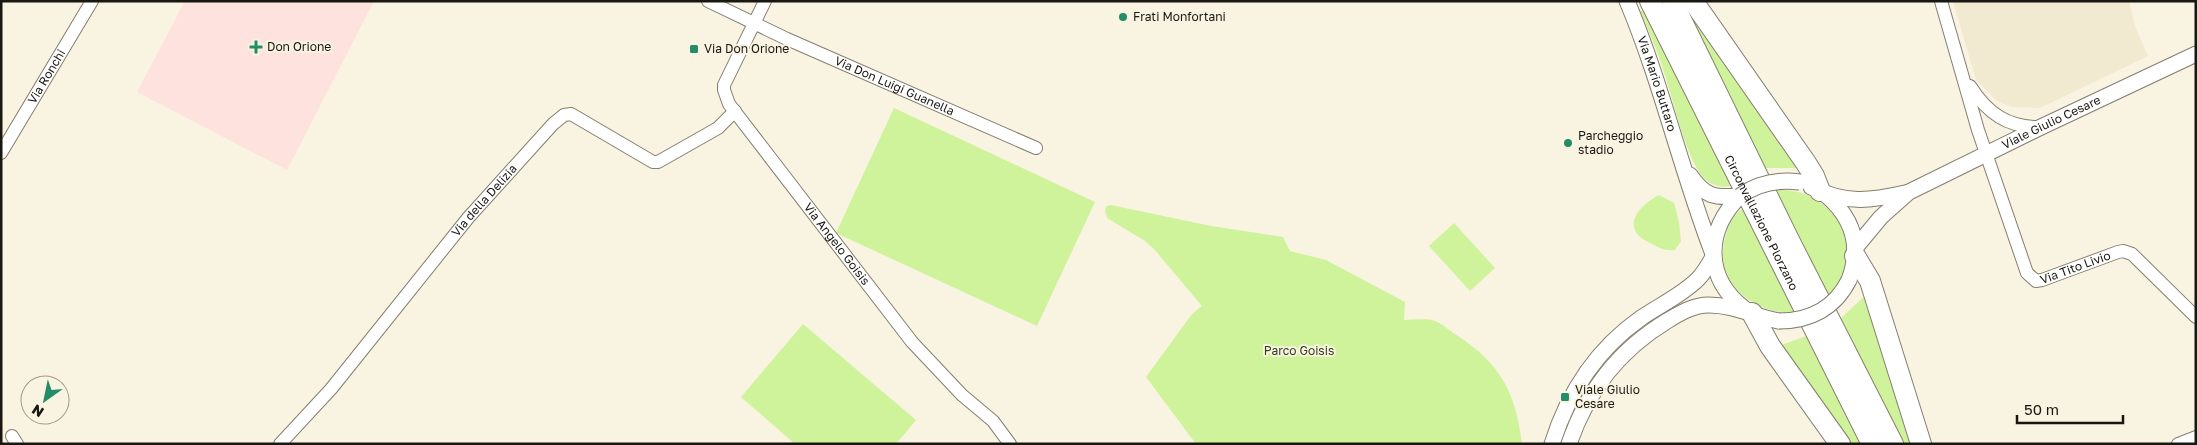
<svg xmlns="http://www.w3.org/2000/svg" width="2197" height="445" viewBox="0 0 2197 445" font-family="'Golos Text',sans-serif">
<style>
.built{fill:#f1e9d0}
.medical{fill:#fde2dd}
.green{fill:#cff39b}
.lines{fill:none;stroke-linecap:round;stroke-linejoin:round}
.minor-casing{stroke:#847e6f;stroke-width:14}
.tertiary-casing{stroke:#847e6f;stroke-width:17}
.trunk-casing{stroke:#847e6f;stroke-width:22}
.minor{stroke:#fff;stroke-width:12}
.tertiary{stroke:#fff;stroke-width:15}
.trunk{stroke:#fff;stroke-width:20}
.tertiary-bridge-casing{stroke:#847e6f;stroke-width:17;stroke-linecap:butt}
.tertiary-bridge{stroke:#fff;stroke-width:15}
.poi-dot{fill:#258c68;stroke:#f9f3e1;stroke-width:2}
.labels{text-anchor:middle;stroke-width:4;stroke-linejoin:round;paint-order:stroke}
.poi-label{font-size:12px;fill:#191711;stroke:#f9f3e1;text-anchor:start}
.street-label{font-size:12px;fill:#191711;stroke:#f9f3e1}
.park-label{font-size:12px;fill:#303f19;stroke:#f9f3e1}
</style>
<rect width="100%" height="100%" fill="#f9f3e1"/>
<path class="built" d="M1953,1H2129L2135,26L2148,56L2040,108L2012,107L1997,101L1976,80Z"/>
<path class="medical" d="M185,1H374L287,170L137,92Z"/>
<path class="green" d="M1680,1H1684L1800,168H1764Z
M1644,10L1731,186C1723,188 1713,186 1706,180C1687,165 1672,94 1663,69C1657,49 1648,30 1640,11Z
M894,108L1095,202L1037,326L836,233Z
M1775,190C1822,187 1859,228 1843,275C1840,283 1834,290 1828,297Z
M1659,195L1674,203L1679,222L1681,241L1675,250C1665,251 1660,248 1652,244C1647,241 1639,238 1636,232C1627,217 1647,201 1659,195Z
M1111,205L1211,226L1283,237L1290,251L1326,260L1405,302L1404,320C1414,320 1426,318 1435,321C1443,324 1451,332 1458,336C1501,364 1516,394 1522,444H1196L1146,377L1192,314L1202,306L1154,249L1145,241L1107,218L1105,210L1107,206Z
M1742,209L1795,313C1754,314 1713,283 1725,238C1728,227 1732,216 1742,209Z
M1454,223L1495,268L1470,291L1429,246Z
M1867,294L1914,444H1904L1841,318Z
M803,324L916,420L896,444H795L741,397Z
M1806,336L1861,444H1847L1779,346Z"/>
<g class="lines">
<defs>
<g id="minor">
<path id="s1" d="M708,1L787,39L1036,148"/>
<path id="s2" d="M765,1L724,85V90L729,104L912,342L962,395L993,421L1010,444"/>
<path id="s3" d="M1941,1L1978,130L2027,273L2036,281L2042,280L2118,252L2123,251L2132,254L2196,317"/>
<path d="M1970,86C1987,113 2008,128 2041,127"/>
<path id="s4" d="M1,153L92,1"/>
<path d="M12,436L17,444"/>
<path id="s5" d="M280,444L331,389L468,218L553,124L564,115L571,114L653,162H658L718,128L735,111"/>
<path d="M2178,444L2196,437"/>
</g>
<g id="tertiary">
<path id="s6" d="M1627,1C1662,84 1681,171 1713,254"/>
<path d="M1690,175C1705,197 1714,198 1740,196"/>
<path d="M1811,187C1845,204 1870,201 1905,193"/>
<path d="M1826,195C1853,218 1862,246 1849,280"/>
<path d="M1740,196C1705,231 1704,278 1745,309"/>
<path id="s7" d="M1856,247L1881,217L1909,192L2041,127L2196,54"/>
<path d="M1552,444C1568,393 1597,349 1641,318C1660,305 1682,295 1698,279C1704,273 1709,264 1713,257"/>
<path d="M1569,444C1587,391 1619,350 1667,321C1680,313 1693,305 1709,305C1735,305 1755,317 1779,321"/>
</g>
<g id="trunk">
<path id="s8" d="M1650,1L1872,444"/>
<path d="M1672,1L1789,240L1893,444"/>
<path d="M1693,1L1806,163L1814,176L1820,191"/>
<path d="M1855,256L1870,281L1921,444"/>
<path d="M1752,313L1770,346L1840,444"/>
</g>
</defs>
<use href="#minor" class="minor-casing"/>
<use href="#tertiary" class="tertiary-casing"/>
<use href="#trunk" class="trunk-casing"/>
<use href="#minor" class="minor"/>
<use href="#tertiary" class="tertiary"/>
<use href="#trunk" class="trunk"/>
<defs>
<path id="tertiary-bridge" d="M1740,196C1758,183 1777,179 1800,182
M1779,321C1810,321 1835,308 1849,280"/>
</defs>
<use href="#tertiary-bridge" class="tertiary-bridge-casing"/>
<use href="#tertiary-bridge" class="tertiary-bridge"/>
</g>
<g class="poi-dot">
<circle cx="1123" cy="17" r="5"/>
<path d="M253.5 39.5h5v5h5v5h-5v5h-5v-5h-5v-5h5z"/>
<rect x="689" y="44" width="10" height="10" rx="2.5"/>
<circle cx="1568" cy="143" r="5"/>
<rect x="1560" y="392" width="10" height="10" rx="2.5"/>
</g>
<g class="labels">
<g class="poi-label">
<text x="1133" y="21">Frati Monfortani</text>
<text x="267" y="51">Don Orione</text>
<text x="704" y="53">Via Don Orione</text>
<text x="1578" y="140">Parcheggio<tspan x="1578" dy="14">stadio</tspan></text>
<text x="1575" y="394">Viale Giulio<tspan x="1575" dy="14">Cesare</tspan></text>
</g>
<g class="street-label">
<text dy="4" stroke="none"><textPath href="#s4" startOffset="89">Via Ronchi</textPath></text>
<text dy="4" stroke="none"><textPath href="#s6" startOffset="88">Via Mario Buttaro</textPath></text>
<text dy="4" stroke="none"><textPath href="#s1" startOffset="205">Via Don Luigi Guanella</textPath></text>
<text dy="4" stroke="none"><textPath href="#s7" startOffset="235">Viale Giulio Cesare</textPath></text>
<text dy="4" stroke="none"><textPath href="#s5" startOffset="318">Via della Delizia</textPath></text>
<text dy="4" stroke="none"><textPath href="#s8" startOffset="248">Circonvallazione Plorzano</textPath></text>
<text dy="4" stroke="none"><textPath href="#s2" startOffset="290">Via Angelo Goisis</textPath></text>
<text dy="4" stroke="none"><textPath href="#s3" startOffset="339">Via Tito Livio</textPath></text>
</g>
<g class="park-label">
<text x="1299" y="355">Parco Goisis</text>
</g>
</g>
<rect width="2197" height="445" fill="none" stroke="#191711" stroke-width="5"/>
<g transform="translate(45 400) rotate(213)"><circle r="24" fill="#f9f3e1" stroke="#9f9b8e"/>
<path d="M0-4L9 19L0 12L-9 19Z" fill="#258c68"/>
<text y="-8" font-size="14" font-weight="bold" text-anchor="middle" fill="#191711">N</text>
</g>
<path d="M2017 415v8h106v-8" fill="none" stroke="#191711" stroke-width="2.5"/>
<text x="2024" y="415" font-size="15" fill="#191711" stroke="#f9f3e1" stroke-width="4" paint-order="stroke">50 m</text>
</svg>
